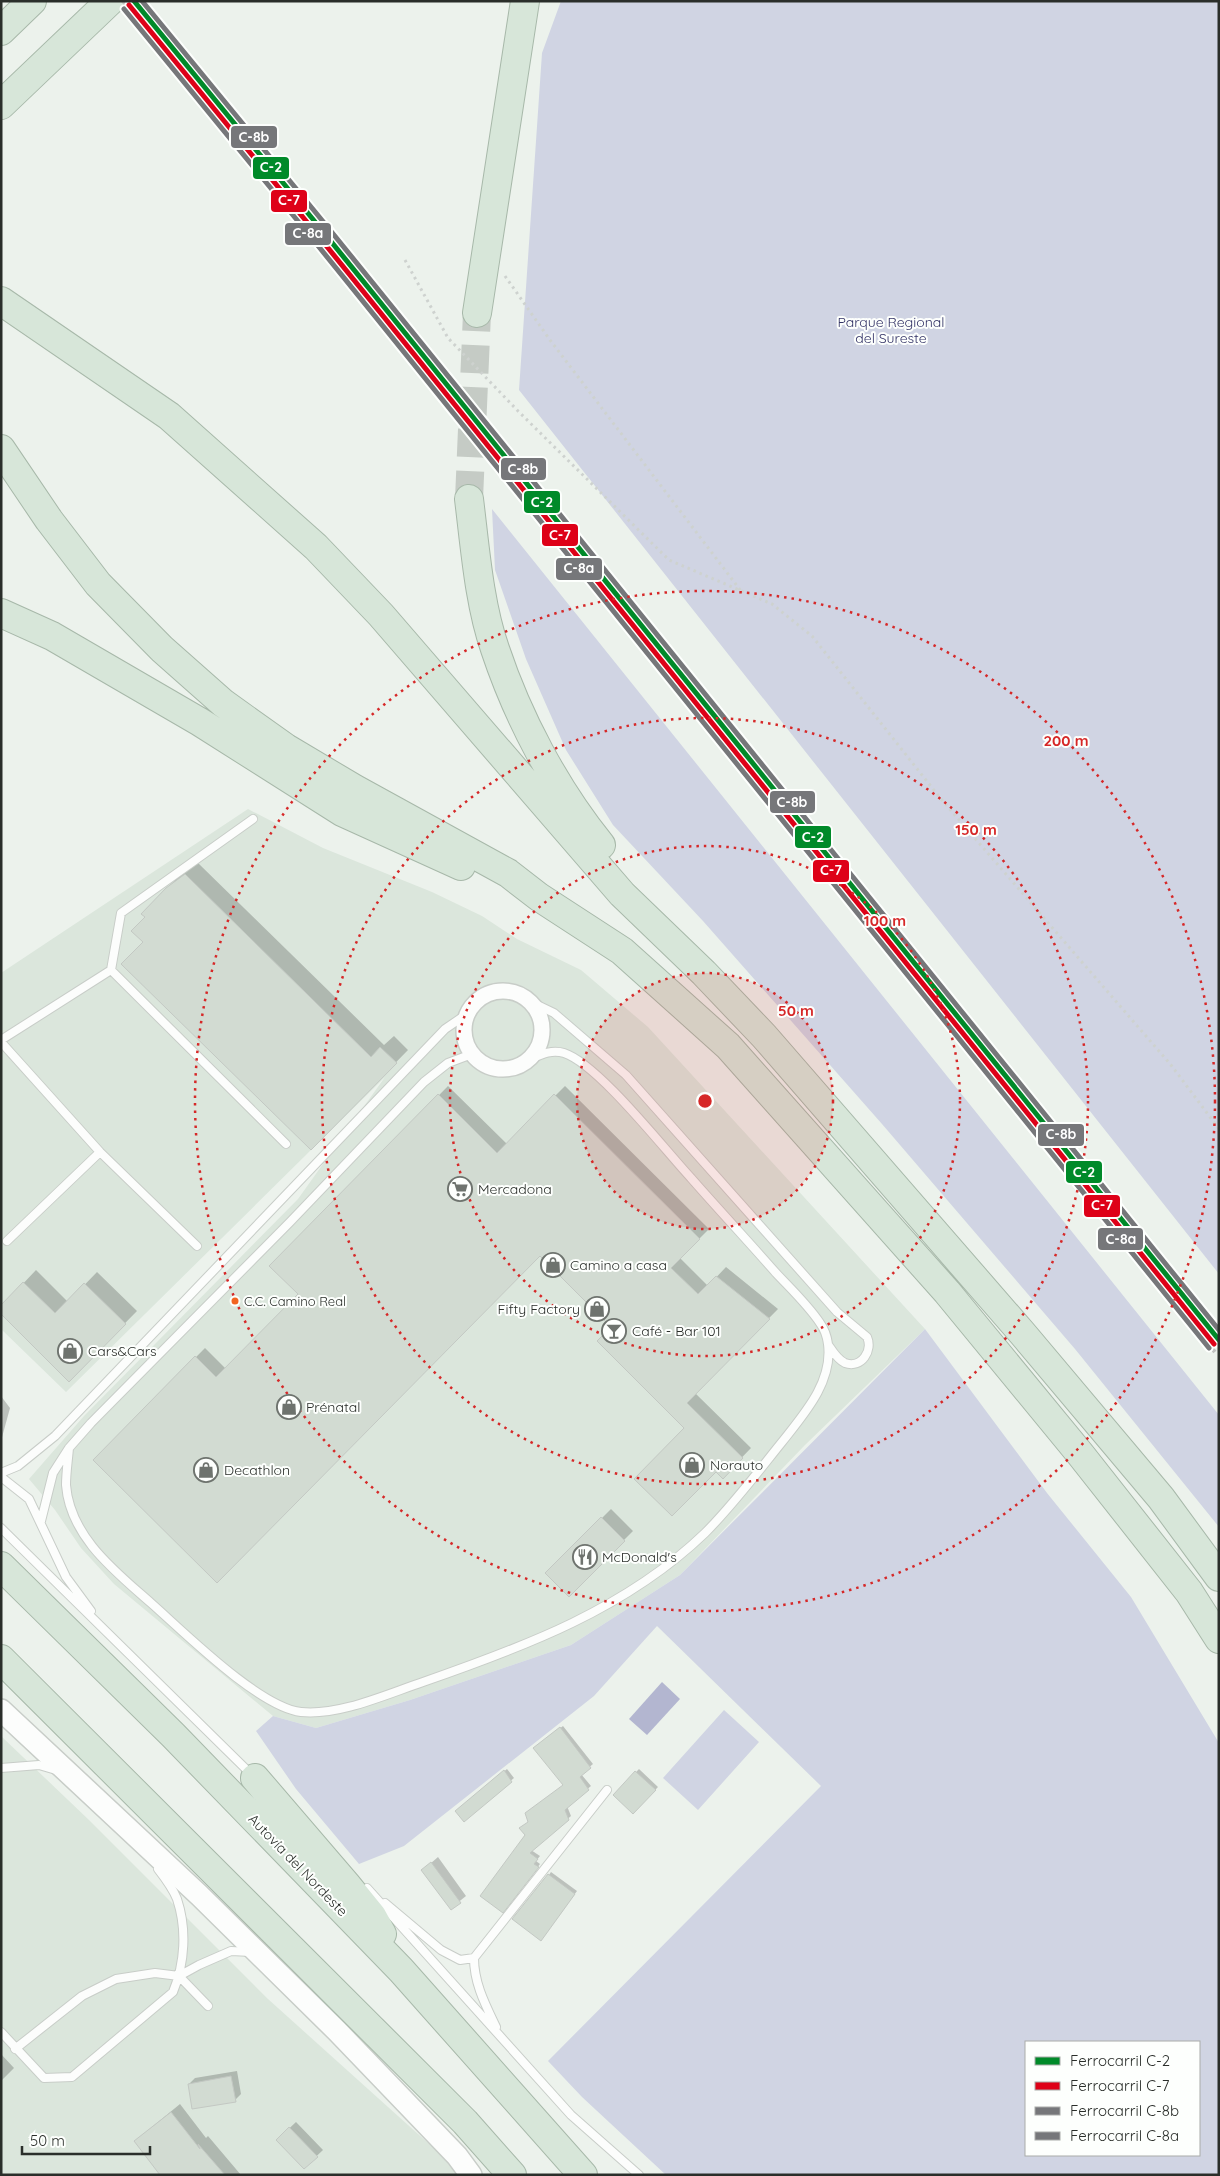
<svg xmlns="http://www.w3.org/2000/svg" width="1220" height="2176" viewBox="0 0 1220 2176" font-family="Quicksand,sans-serif">
<style>
.built{fill:#dbe6dc}
.green{fill:#d0d4e3;fill-rule:evenodd}
.water{fill:#b3b6d0}
.shadow{fill:#0003}
.building{fill:#d2dbd2;stroke:#c3c8c3}
.lines{fill:none;stroke-linecap:round;stroke-linejoin:round}
.highway-tunnel{stroke:#c5cbc5;stroke-width:28;stroke-dasharray:28 14;stroke-linecap:butt}
.lane-casing{stroke:#c8cdc8;stroke-width:10}
.street-casing{stroke:#c8cdc8;stroke-width:18}
.secondary-casing{stroke:#c8cdc8;stroke-width:24}
.highway-casing{stroke:#a7b8a9;stroke-width:30}
.path{stroke:#ced2cf;stroke-width:3;stroke-dasharray:2.5 4;stroke-linecap:butt}
.lane{stroke:#fcfdfc;stroke-width:8}
.street{stroke:#fcfdfc;stroke-width:15}
.secondary{stroke:#fcfdfc;stroke-width:21}
.highway{stroke:#d7e6d9;stroke-width:28}
.rail{stroke:#c0c1c0;stroke-width:4;stroke-dasharray:9 9;stroke-linecap:butt}
.rail-1-casing{stroke:#fdfffd;stroke-width:9}
.rail-2-casing{stroke:#fdfffd;stroke-width:9}
.rail-3-casing{stroke:#fdfffd;stroke-width:9}
.rail-4-casing{stroke:#fdfffd;stroke-width:9}
.rail-1{stroke:#008a29;stroke-width:5}
.rail-2{stroke:#de0118;stroke-width:5}
.rail-3{stroke:#76777a;stroke-width:5}
.rail-4{stroke:#76777a;stroke-width:5}
.ring{fill:none;stroke:#d62828;stroke-width:2.5;stroke-dasharray:2.5 5}
.bus-dot{fill:#f26522;stroke:#fdfffd;stroke-width:2}
.labels{text-anchor:middle;stroke-width:4;stroke-linejoin:round;paint-order:stroke}
.bus-label{font-size:13px;fill:#2a2e2a;stroke:#fdfffd;text-anchor:start}
.park-label{font-size:14px;fill:#323265;stroke:#fdfffd}
.poi-label{font-size:14px;fill:#2a2e2a;stroke:#fdfffd;text-anchor:start}
.street-label{font-size:14px;fill:#2a2e2a;stroke:#fdfffd}
.centre{fill:#d62828;stroke:#fdfffd;stroke-width:2.5}
.ring-label{font-size:15px;text-anchor:middle;font-weight:bold;fill:#d62828;stroke:#fdfffd;stroke-width:4;stroke-linejoin:round;paint-order:stroke}
.line-badge{stroke:#fdfffd;stroke-width:2}
.badge-label{font-size:14px;text-anchor:middle;font-weight:bold;fill:#fff}
</style>
<rect width="100%" height="100%" fill="#ecf2ec"/>
<path class="built" d="M248,809L323,848L432,892L482,916L517,939L581,970L648,1027L925,1329L805,1445L680,1575L571,1645L410,1700L316,1728L273,1716L114,1584L81,1548L55,1510L29,1479L84,1416L298,1199L385,1077L66,1392L1,1329V973Z
M1,1736L89,1820L268,1999L438,2152L459,2175H1Z"/>
<path class="green" d="M561,1H1219V1274L519,390L542,53Z
M492,509L1219,1415V1527L1075,1349L882,1124L703,921L613,825L566,750L526,659L495,570Z
M925,1329L1047,1493L1131,1597L1219,1743V2175H666L582,2097L548,2061L821,1786L657,1626L594,1696L404,1846L359,1864L296,1789L256,1731L273,1716L316,1728L410,1700L571,1645L680,1575ZM1026,2042H1199V2155H1026Z
M724,1710L759,1742L698,1810L663,1778Z"/>
<path class="water" d="M662,1682L680,1699L647,1735L629,1719Z"/>
<path class="shadow" d="M198,863L384,1045L394,1036L408,1050L311,1149L145,942L147,917L143,913L180,875Z
M448,1086L507,1144L565,1086L709,1229L680,1258L708,1286L726,1267L778,1309L695,1393L751,1448L723,1477L613,1327L540,1254L94,1460L205,1348L226,1369L300,1294L271,1266Z
M36,1270L68,1302L97,1272L137,1311L69,1380L1,1307Z
M1,1396L10,1408L1,1441Z
M611,1509L633,1531L569,1595L547,1573Z
M563,1726L593,1764L581,1774L591,1786L567,1806L571,1816L531,1850L540,1856L536,1861L540,1864L505,1908L529,1821L564,1785L537,1746Z
M507,1769L514,1778L464,1820L459,1808Z
M639,1769L658,1787L633,1813L614,1795Z
M438,1857L466,1896L451,1908L423,1870Z
M551,1872L577,1891L543,1937L549,1875Z
M1,2054L14,2068L1,2081Z
M237,2071L241,2094L235,2100L189,2084L195,2078Z
M180,2104L206,2138L208,2136L241,2175H161L135,2141Z
M296,2122L323,2150L304,2168L277,2140Z"/>
<path class="building" d="M185,874L371,1057L380,1047L397,1063L311,1150L121,964L143,942L131,931L145,917L141,914L166,888Z
M438,1094L497,1153L554,1094L700,1239L671,1268L698,1294L716,1276L770,1319L687,1403L743,1458L723,1479L716,1472L672,1516L634,1479L684,1428L597,1341L611,1327L540,1256L217,1583L93,1460L195,1356L216,1377L298,1294L269,1266Z
M23,1282L55,1313L84,1283L126,1324L69,1382L1,1314V1305Z
M601,1517L625,1541L569,1597L545,1573Z
M560,1727L591,1768L580,1777L589,1790L565,1810L569,1820L530,1853L538,1859L534,1864L539,1867L503,1913L480,1896L525,1835L519,1828L528,1822L525,1813L563,1785L533,1748Z
M504,1770L512,1782L464,1822L455,1811Z
M635,1771L656,1790L633,1814L613,1795Z
M431,1862L461,1903L451,1910L421,1870Z
M548,1874L575,1894L541,1941L512,1919Z
M231,2076L236,2102L192,2109L188,2084Z
M171,2112L200,2149L198,2144L225,2175H160L134,2141Z
M289,2127L318,2157L304,2169L276,2140Z"/>
<g class="lines">
<path class="highway-tunnel" d="M469,499L477,313"/>
<defs>
<path id="lane" d="M111,970L121,913L253,819
M527,1000L554,1013L626,1075L837,1312L867,1337C873,1350 862,1369 845,1363C838,1360 833,1352 829,1346
M1,1040L111,970L286,1144
M1,1042L100,1152L197,1246
M7,1241L100,1152
M69,1448C68,1460 66,1473 66,1485C70,1537 116,1572 151,1603C185,1633 259,1707 301,1712C339,1716 387,1694 423,1682C524,1647 626,1609 705,1533C733,1505 757,1473 782,1442C804,1414 833,1382 828,1344C827,1336 825,1330 820,1323C808,1305 791,1289 776,1273C748,1241 719,1210 691,1178C664,1149 598,1064 564,1053C551,1049 540,1055 528,1060
M1,1473L18,1466L55,1436L445,1029L467,1014
M1,1477L29,1499L66,1577L91,1611
M41,1521L53,1473L69,1448L91,1423L290,1222L424,1082L448,1063L472,1054
M1,1528L252,1775
M1,1768L39,1765L56,1770
M367,1888L571,2115L639,2175
M385,1903L441,1950L460,1960L474,1958
M179,1976L199,1965L231,1951L251,1952
M496,2027C485,2004 474,1983 474,1958L607,1790
M1,2032L44,2078L72,2077L173,1992C185,1963 187,1929 177,1899C173,1889 165,1878 158,1869
M15,2049L82,1996L116,1979L155,1973L179,1976L208,2006"/>
<path id="street" d="M464 1030a39 39 0 1 1 78 0a39 39 0 1 1-78 0Z"/>
<path id="secondary" d="M1,1710L199,1895L337,2031L457,2156L471,2175"/>
<path id="highway" d="M1,31L32,1
M1,105L110,1
M1,301L169,416L316,547L381,615L622,894L704,973L764,1036L1023,1334L1161,1498L1219,1577
M477,313L525,1
M1,449L49,520L98,584L162,649L223,703L286,748L355,789L508,873L539,897L622,951L728,1046L947,1292L1081,1455L1189,1592L1219,1639
M469,499C475,547 479,603 495,649C518,718 555,788 601,845
M1,613L52,636L200,722L342,812L461,866
M1,1566L173,1735L401,1970L583,2175
M1,1659L465,2122L512,2175
M255,1778L346,1884L372,1916L382,1934"/>
</defs>
<use href="#lane" class="lane-casing"/>
<use href="#street" class="street-casing"/>
<use href="#secondary" class="secondary-casing"/>
<use href="#highway" class="highway-casing"/>
<path class="path" d="M405,260L448,338L518,411L669,560L772,604L812,636L941,799L1171,1065L1219,1129
M505,276L550,340L741,591"/>
<use href="#lane" class="lane"/>
<use href="#street" class="street"/>
<use href="#secondary" class="secondary"/>
<use href="#highway" class="highway"/>
<path class="rail" d="M123,1L1219,1357"/>
<defs>
<path id="rail-1" d="M134,1L325,234L1219,1340"/>
<path id="rail-2" d="M129,5L320,238L1214,1344"/>
<path id="rail-3" d="M142,1L330,230L1219,1330"/>
<path id="rail-4" d="M124,9L315,242L1209,1348"/>
</defs>
<use href="#rail-1" class="rail-1-casing"/>
<use href="#rail-2" class="rail-2-casing"/>
<use href="#rail-3" class="rail-3-casing"/>
<use href="#rail-4" class="rail-4-casing"/>
<use href="#rail-1" class="rail-1"/>
<use href="#rail-2" class="rail-2"/>
<use href="#rail-3" class="rail-3"/>
<use href="#rail-4" class="rail-4"/>
</g>
<circle cx="705" cy="1101" r="128" fill="#d62828" fill-opacity=".12"/>
<g class="ring">
<circle cx="705" cy="1101" r="128"/>
<circle cx="705" cy="1101" r="255"/>
<circle cx="705" cy="1101" r="383"/>
<circle cx="705" cy="1101" r="510"/>
</g>
<defs>
<symbol id="supermarket-ring" viewBox="-11 -11 22 22"><circle r="9.5" fill="#fdfffd" stroke="#6e736e" stroke-width="1.5"/><path d="M-6-5.5h2.5l.6 2H6L4.5 2H-2.5L-4.4-4H-6ZM-1.5 3.2a1.3 1.3 0 1 0 .1 0ZM3 3.2a1.3 1.3 0 1 0 .1 0Z" fill="#6e736e"/></symbol>
<symbol id="shop-ring" viewBox="-11 -11 22 22"><circle r="9.5" fill="#fdfffd" stroke="#6e736e" stroke-width="1.5"/><path d="M-5-2.5h2.3a2.7 3.5 0 0 1 5.4 0H5L5.5 6h-11ZM-1.5-2.5h3a1.5 2.3 0 0 0-3 0Z" fill="#6e736e"/></symbol>
<symbol id="bar-ring" viewBox="-11 -11 22 22"><circle r="9.5" fill="#fdfffd" stroke="#6e736e" stroke-width="1.5"/><path d="M-6-5H6L.8 .8V4.5H3.5V6h-7V4.5H-.8V.8Z" fill="#6e736e"/></symbol>
<symbol id="restaurant-ring" viewBox="-11 -11 22 22"><circle r="9.5" fill="#fdfffd" stroke="#6e736e" stroke-width="1.5"/><path d="M-5-6h1v4h1v-4h1v4h1v-4h1v5L-1.5 .5V6h-2V.5L-5-1ZM5-6V6H3V1.5H1.5Q1.5-4 5-6Z" fill="#6e736e"/></symbol>
</defs>
<g fill-rule="evenodd">
<use href="#supermarket-ring" x="446" y="1175" width="28" height="28"/>
<use href="#shop-ring" x="539" y="1251" width="28" height="28"/>
<use href="#shop-ring" x="583" y="1295" width="28" height="28"/>
<use href="#bar-ring" x="600" y="1317" width="28" height="28"/>
<use href="#shop-ring" x="56" y="1337" width="28" height="28"/>
<use href="#shop-ring" x="275" y="1393" width="28" height="28"/>
<use href="#shop-ring" x="678" y="1451" width="28" height="28"/>
<use href="#shop-ring" x="192" y="1456" width="28" height="28"/>
<use href="#restaurant-ring" x="571" y="1543" width="28" height="28"/>
</g>
<circle class="bus-dot" cx="235" cy="1301" r="4.5"/>
<g class="labels">
<g class="bus-label">
<text x="244" y="1306">C.C. Camino Real</text>
</g>
<g class="park-label">
<text x="891" y="327">Parque Regional<tspan x="891" dy="16">del Sureste</tspan></text>
</g>
<g class="poi-label">
<text x="478" y="1194">Mercadona</text>
<text x="570" y="1270">Camino a casa</text>
<text x="580" y="1314" text-anchor="end">Fifty Factory</text>
<text x="632" y="1336">Café - Bar 101</text>
<text x="88" y="1356">Cars&amp;Cars</text>
<text x="306" y="1412">Prénatal</text>
<text x="710" y="1470">Norauto</text>
<text x="224" y="1475">Decathlon</text>
<text x="602" y="1562">McDonald's</text>
</g>
<g class="street-label">
<text transform="translate(298 1865) rotate(46)" y="5">Autovía del Nordeste</text>
</g>
</g>
<circle cx="705" cy="1101" r="8" class="centre"/>
<g class="ring-label">
<text x="1066" y="746">200 m</text>
<text x="976" y="835">150 m</text>
<text x="885" y="926">100 m</text>
<text x="796" y="1016">50 m</text>
</g>
<g class="line-badge">
<rect x="230" y="125" width="48" height="24" rx="5" fill="#76777a"/>
<rect x="252" y="156" width="38" height="24" rx="5" fill="#008a29"/>
<rect x="270" y="189" width="38" height="24" rx="5" fill="#de0118"/>
<rect x="284" y="222" width="48" height="24" rx="5" fill="#76777a"/>
<rect x="500" y="457" width="47" height="24" rx="5" fill="#76777a"/>
<rect x="523" y="490" width="38" height="24" rx="5" fill="#008a29"/>
<rect x="541" y="523" width="38" height="24" rx="5" fill="#de0118"/>
<rect x="555" y="557" width="48" height="24" rx="5" fill="#76777a"/>
<rect x="769" y="790" width="47" height="24" rx="5" fill="#76777a"/>
<rect x="794" y="825" width="38" height="24" rx="5" fill="#008a29"/>
<rect x="812" y="859" width="38" height="24" rx="5" fill="#de0118"/>
<rect x="1037" y="1123" width="48" height="24" rx="5" fill="#76777a"/>
<rect x="1065" y="1160" width="38" height="24" rx="5" fill="#008a29"/>
<rect x="1083" y="1194" width="38" height="24" rx="5" fill="#de0118"/>
<rect x="1097" y="1227" width="47" height="24" rx="5" fill="#76777a"/>
</g>
<g class="badge-label">
<text x="254" y="142">C-8b</text>
<text x="271" y="172">C-2</text>
<text x="289" y="205">C-7</text>
<text x="308" y="238">C-8a</text>
<text x="523" y="474">C-8b</text>
<text x="542" y="507">C-2</text>
<text x="560" y="540">C-7</text>
<text x="579" y="573">C-8a</text>
<text x="792" y="807">C-8b</text>
<text x="813" y="842">C-2</text>
<text x="831" y="875">C-7</text>
<text x="1061" y="1139">C-8b</text>
<text x="1084" y="1177">C-2</text>
<text x="1102" y="1210">C-7</text>
<text x="1121" y="1244">C-8a</text>
</g>
<rect width="1220" height="2176" fill="none" stroke="#2a2e2a" stroke-width="5"/>
<rect x="1025" y="2041" width="175" height="115" fill="#fdfffd" stroke="#a9aba9"/>
<rect x="1035" y="2057" width="25" height="8" fill="#008a29" stroke="#a9aba9"/>
<text x="1070" y="2066" font-size="15" fill="#2a2e2a">Ferrocarril C-2</text>
<rect x="1035" y="2082" width="25" height="8" fill="#de0118" stroke="#a9aba9"/>
<text x="1070" y="2091" font-size="15" fill="#2a2e2a">Ferrocarril C-7</text>
<rect x="1035" y="2107" width="25" height="8" fill="#76777a" stroke="#a9aba9"/>
<text x="1070" y="2116" font-size="15" fill="#2a2e2a">Ferrocarril C-8b</text>
<rect x="1035" y="2132" width="25" height="8" fill="#76777a" stroke="#a9aba9"/>
<text x="1070" y="2141" font-size="15" fill="#2a2e2a">Ferrocarril C-8a</text>
<path d="M22 2146v8h128v-8" fill="none" stroke="#2a2e2a" stroke-width="2.5"/>
<text x="30" y="2146" font-size="15" fill="#2a2e2a" stroke="#fdfffd" stroke-width="4" paint-order="stroke">50 m</text>
</svg>
